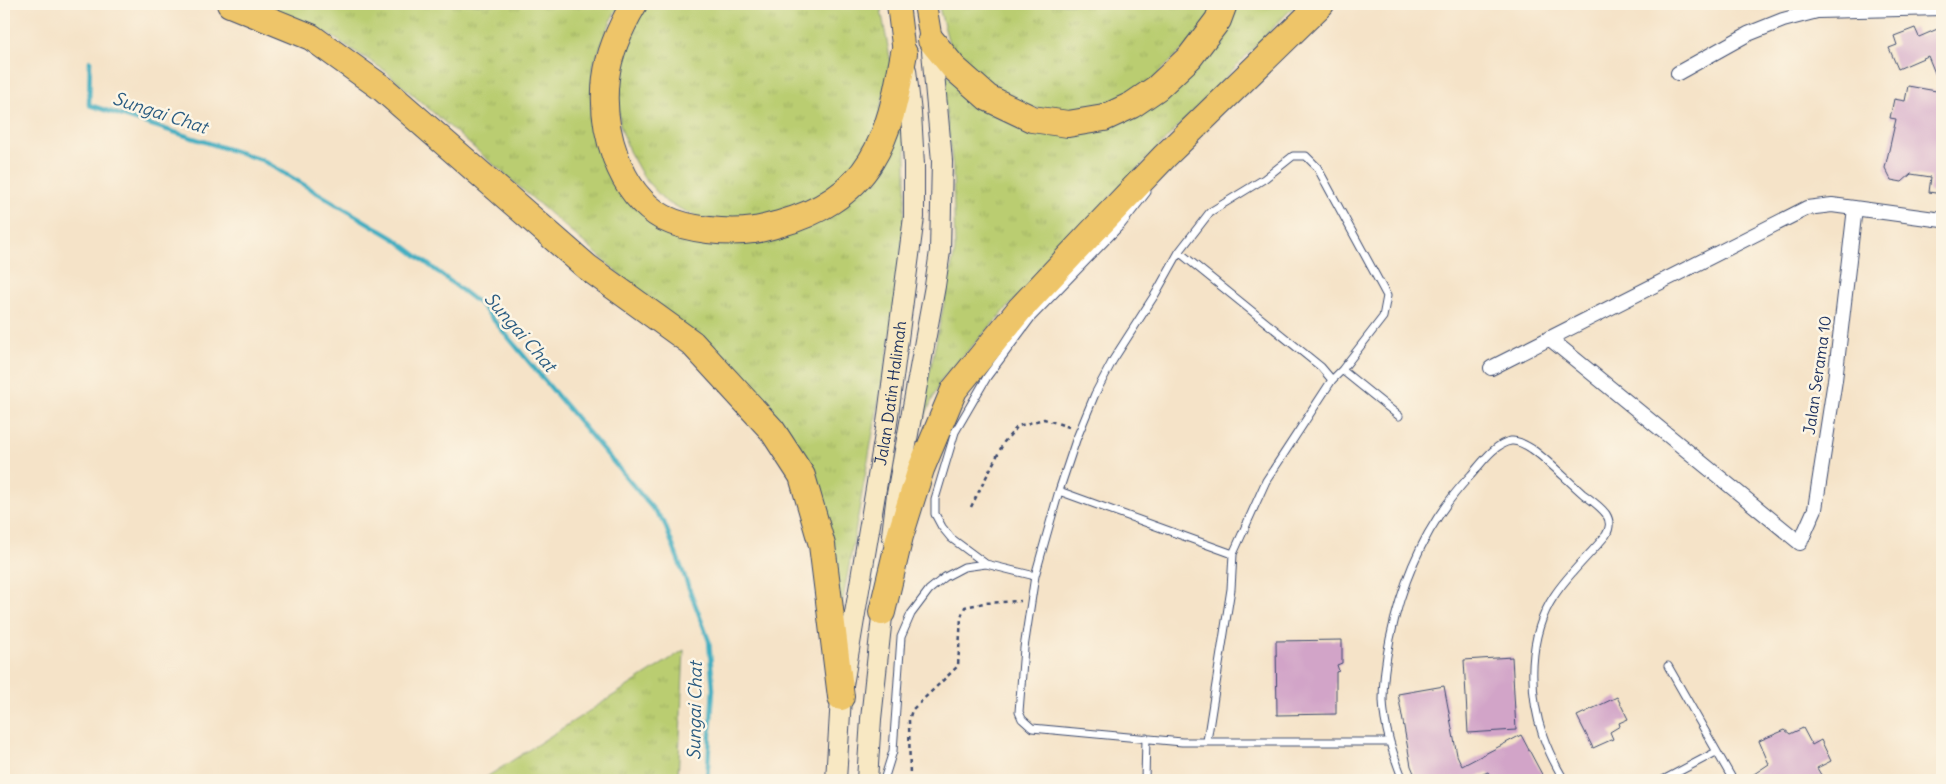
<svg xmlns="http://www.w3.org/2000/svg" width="1946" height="784" viewBox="0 0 1946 784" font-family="Delius,sans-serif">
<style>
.grass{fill:url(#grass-tufts);stroke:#6a7e68}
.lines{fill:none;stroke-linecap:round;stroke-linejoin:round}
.stream{stroke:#42aec1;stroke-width:4.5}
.building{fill:#d2a4c8}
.lane-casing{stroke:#3c4a6e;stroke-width:9}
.street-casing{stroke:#3c4a6e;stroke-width:16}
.secondary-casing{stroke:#3c4a6e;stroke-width:22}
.primary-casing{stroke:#3c4a6e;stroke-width:24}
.highway-casing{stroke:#3c4a6e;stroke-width:28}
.path{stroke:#3c4a6e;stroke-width:2.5;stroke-dasharray:4 4;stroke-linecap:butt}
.lane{stroke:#fff;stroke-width:7}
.street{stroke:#fff;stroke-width:14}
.secondary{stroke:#f8e8c3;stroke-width:20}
.primary{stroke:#eec569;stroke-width:22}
.highway{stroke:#eec569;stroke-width:26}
.labels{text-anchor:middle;stroke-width:5;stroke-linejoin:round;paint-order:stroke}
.street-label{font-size:16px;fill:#1b2f5e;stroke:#fcf5e5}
.water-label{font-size:18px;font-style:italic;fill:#295b81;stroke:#fcf5e5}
</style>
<defs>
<pattern id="grass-tufts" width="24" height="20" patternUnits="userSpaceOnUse" patternTransform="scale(1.25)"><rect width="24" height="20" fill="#bacd71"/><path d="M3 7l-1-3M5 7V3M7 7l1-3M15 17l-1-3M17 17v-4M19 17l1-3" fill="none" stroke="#9fb064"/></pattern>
</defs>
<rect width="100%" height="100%" fill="#fcf5e5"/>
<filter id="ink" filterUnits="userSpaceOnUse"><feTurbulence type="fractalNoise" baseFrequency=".02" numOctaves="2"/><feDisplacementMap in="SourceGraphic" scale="10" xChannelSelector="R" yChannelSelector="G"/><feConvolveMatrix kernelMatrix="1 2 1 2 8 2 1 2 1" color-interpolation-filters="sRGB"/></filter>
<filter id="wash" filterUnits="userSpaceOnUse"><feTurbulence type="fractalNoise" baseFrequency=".0096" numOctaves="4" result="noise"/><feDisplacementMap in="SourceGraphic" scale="20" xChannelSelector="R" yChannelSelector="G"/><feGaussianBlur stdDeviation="1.12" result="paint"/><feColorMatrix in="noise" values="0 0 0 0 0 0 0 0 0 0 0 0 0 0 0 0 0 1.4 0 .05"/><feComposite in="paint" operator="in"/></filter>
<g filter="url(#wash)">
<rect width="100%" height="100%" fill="#f5e3c8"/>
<path class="grass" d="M229,4H621L613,16L594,63L590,121L608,173L648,217L692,238L840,206L899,92L906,142V192L899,279L887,355L838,627L810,486L737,380L597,254L384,70L325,32Z
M648,4H880L891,63L874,138L845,178L807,207L752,222L702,219L666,202L644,178L629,151L620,125L617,94V64L641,12Z
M938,4H1215L1203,29L1135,97L1080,116L1013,104L951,51Z
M1233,4H1296L1091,217L941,380L917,434L955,250L953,170L941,68L966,95L999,118L1041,132L1118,124Z
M684,650L678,780H482Z"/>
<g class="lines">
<path class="stream" d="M90,61L89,105L262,160L395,239L481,305L664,522L709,641L713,689L707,780"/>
</g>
<g id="blocks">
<path class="building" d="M1942,27V90L1928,56L1898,69L1889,48L1897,45L1894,36L1915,28L1919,37Z
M1908,86L1942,92V194L1929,192L1931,177L1911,174L1902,182L1891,180L1885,168L1896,119L1890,118L1894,99L1905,101Z
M1342,640V663L1337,665L1339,671L1336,672V714L1277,715L1276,641Z
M1512,657L1516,730L1468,733L1464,660Z
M1444,686L1457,755L1462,766L1521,735L1545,780H1492L1488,772L1468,780H1417L1411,766L1398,694Z
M1617,697L1628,719L1619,723L1620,726L1610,732L1613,739L1593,748L1577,716Z
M1803,728L1812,745L1821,740L1831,761L1817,768L1824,780H1745L1769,764L1759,741L1785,730L1790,734Z"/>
</g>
</g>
<g filter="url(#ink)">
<use href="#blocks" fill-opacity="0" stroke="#3c4a6e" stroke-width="1"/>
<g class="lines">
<defs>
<path id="lane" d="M1179,252L1321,367L1332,380
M1342,370L1399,416
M1059,491L1233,554
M986,564L951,538L942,527L935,514V499L955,432L987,377L1031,318L1122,224L1147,192
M1668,666L1733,780
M1207,741L1231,589L1233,554L1266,481L1332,380L1342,370L1383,317L1387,296L1317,167L1306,156H1293L1264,179L1210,212L1179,252L1156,293L1113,360L1095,394L1076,440L1059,491L1035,576L1024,648L1019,712L1022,719L1032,728L1182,742H1389
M884,780L893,751L901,637L911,614L929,590L945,577L964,567L986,564L1035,576
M1145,780L1146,738
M1403,780C1393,754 1384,728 1383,700C1383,680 1386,659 1390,639C1403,577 1427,521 1471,475C1481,464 1495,443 1511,441C1518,440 1526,445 1532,449C1550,462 1566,479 1583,494C1591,500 1600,506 1606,514C1611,522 1610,528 1606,535C1589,556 1569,573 1554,596C1528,635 1528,692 1543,736C1548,751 1556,766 1564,780
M1663,780L1716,752"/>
<path id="street" d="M1678,73L1748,34L1783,20L1817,11L1942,8
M1549,338L1800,543L1815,509L1835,380L1855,208
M1491,368L1807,208L1832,205L1942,220"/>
<g id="secondary">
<path d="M892,535L897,494L935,286L940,251L942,161L931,40"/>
<path id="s1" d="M836,780L841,697L887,423L914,217V165L911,113L906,70"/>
<path d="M867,780L871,719L884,598"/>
</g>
<path id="primary" d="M898,4L904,53
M925,4L931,40"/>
<path id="highway" d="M230,4L311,37L382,88L587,267L692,343L772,430L802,476L822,545L841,697
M634,4C621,26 609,53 606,78C600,127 618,193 664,218C688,230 728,234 754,230C762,229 771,226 779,224C816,214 851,194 871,161C891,129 897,90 904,53
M931,40L954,68L988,98L1032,119L1068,124L1104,118L1132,105L1157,88L1190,57L1218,20L1224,4
M882,612L900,536L921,469L954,390L1020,309L1096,228L1165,156L1321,4"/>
</defs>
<use href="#lane" class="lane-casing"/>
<use href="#street" class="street-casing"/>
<use href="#secondary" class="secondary-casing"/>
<use href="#primary" class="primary-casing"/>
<use href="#highway" class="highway-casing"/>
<path class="path" d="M971,507L1004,442L1018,426L1044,419L1069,427
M910,780L909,720L912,710L958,666L961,617L965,607L984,603L1021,601"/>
<use href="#lane" class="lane"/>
<use href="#street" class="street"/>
<use href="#secondary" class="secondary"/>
<use href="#primary" class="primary"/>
<use href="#highway" class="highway"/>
</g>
</g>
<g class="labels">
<g class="street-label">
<text transform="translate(1817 375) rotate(-82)" y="6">Jalan Serama 10</text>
<text dy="6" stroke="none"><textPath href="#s1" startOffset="391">Jalan Datin Halimah</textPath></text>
</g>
<g class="water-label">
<text transform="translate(160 113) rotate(18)" y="6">Sungai Chat</text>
<text transform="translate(520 332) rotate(49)" y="6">Sungai Chat</text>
<text transform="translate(695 711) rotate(-89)" y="6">Sungai Chat</text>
</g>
</g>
<rect width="1946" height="784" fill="none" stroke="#fcf5e5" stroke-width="20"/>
</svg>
